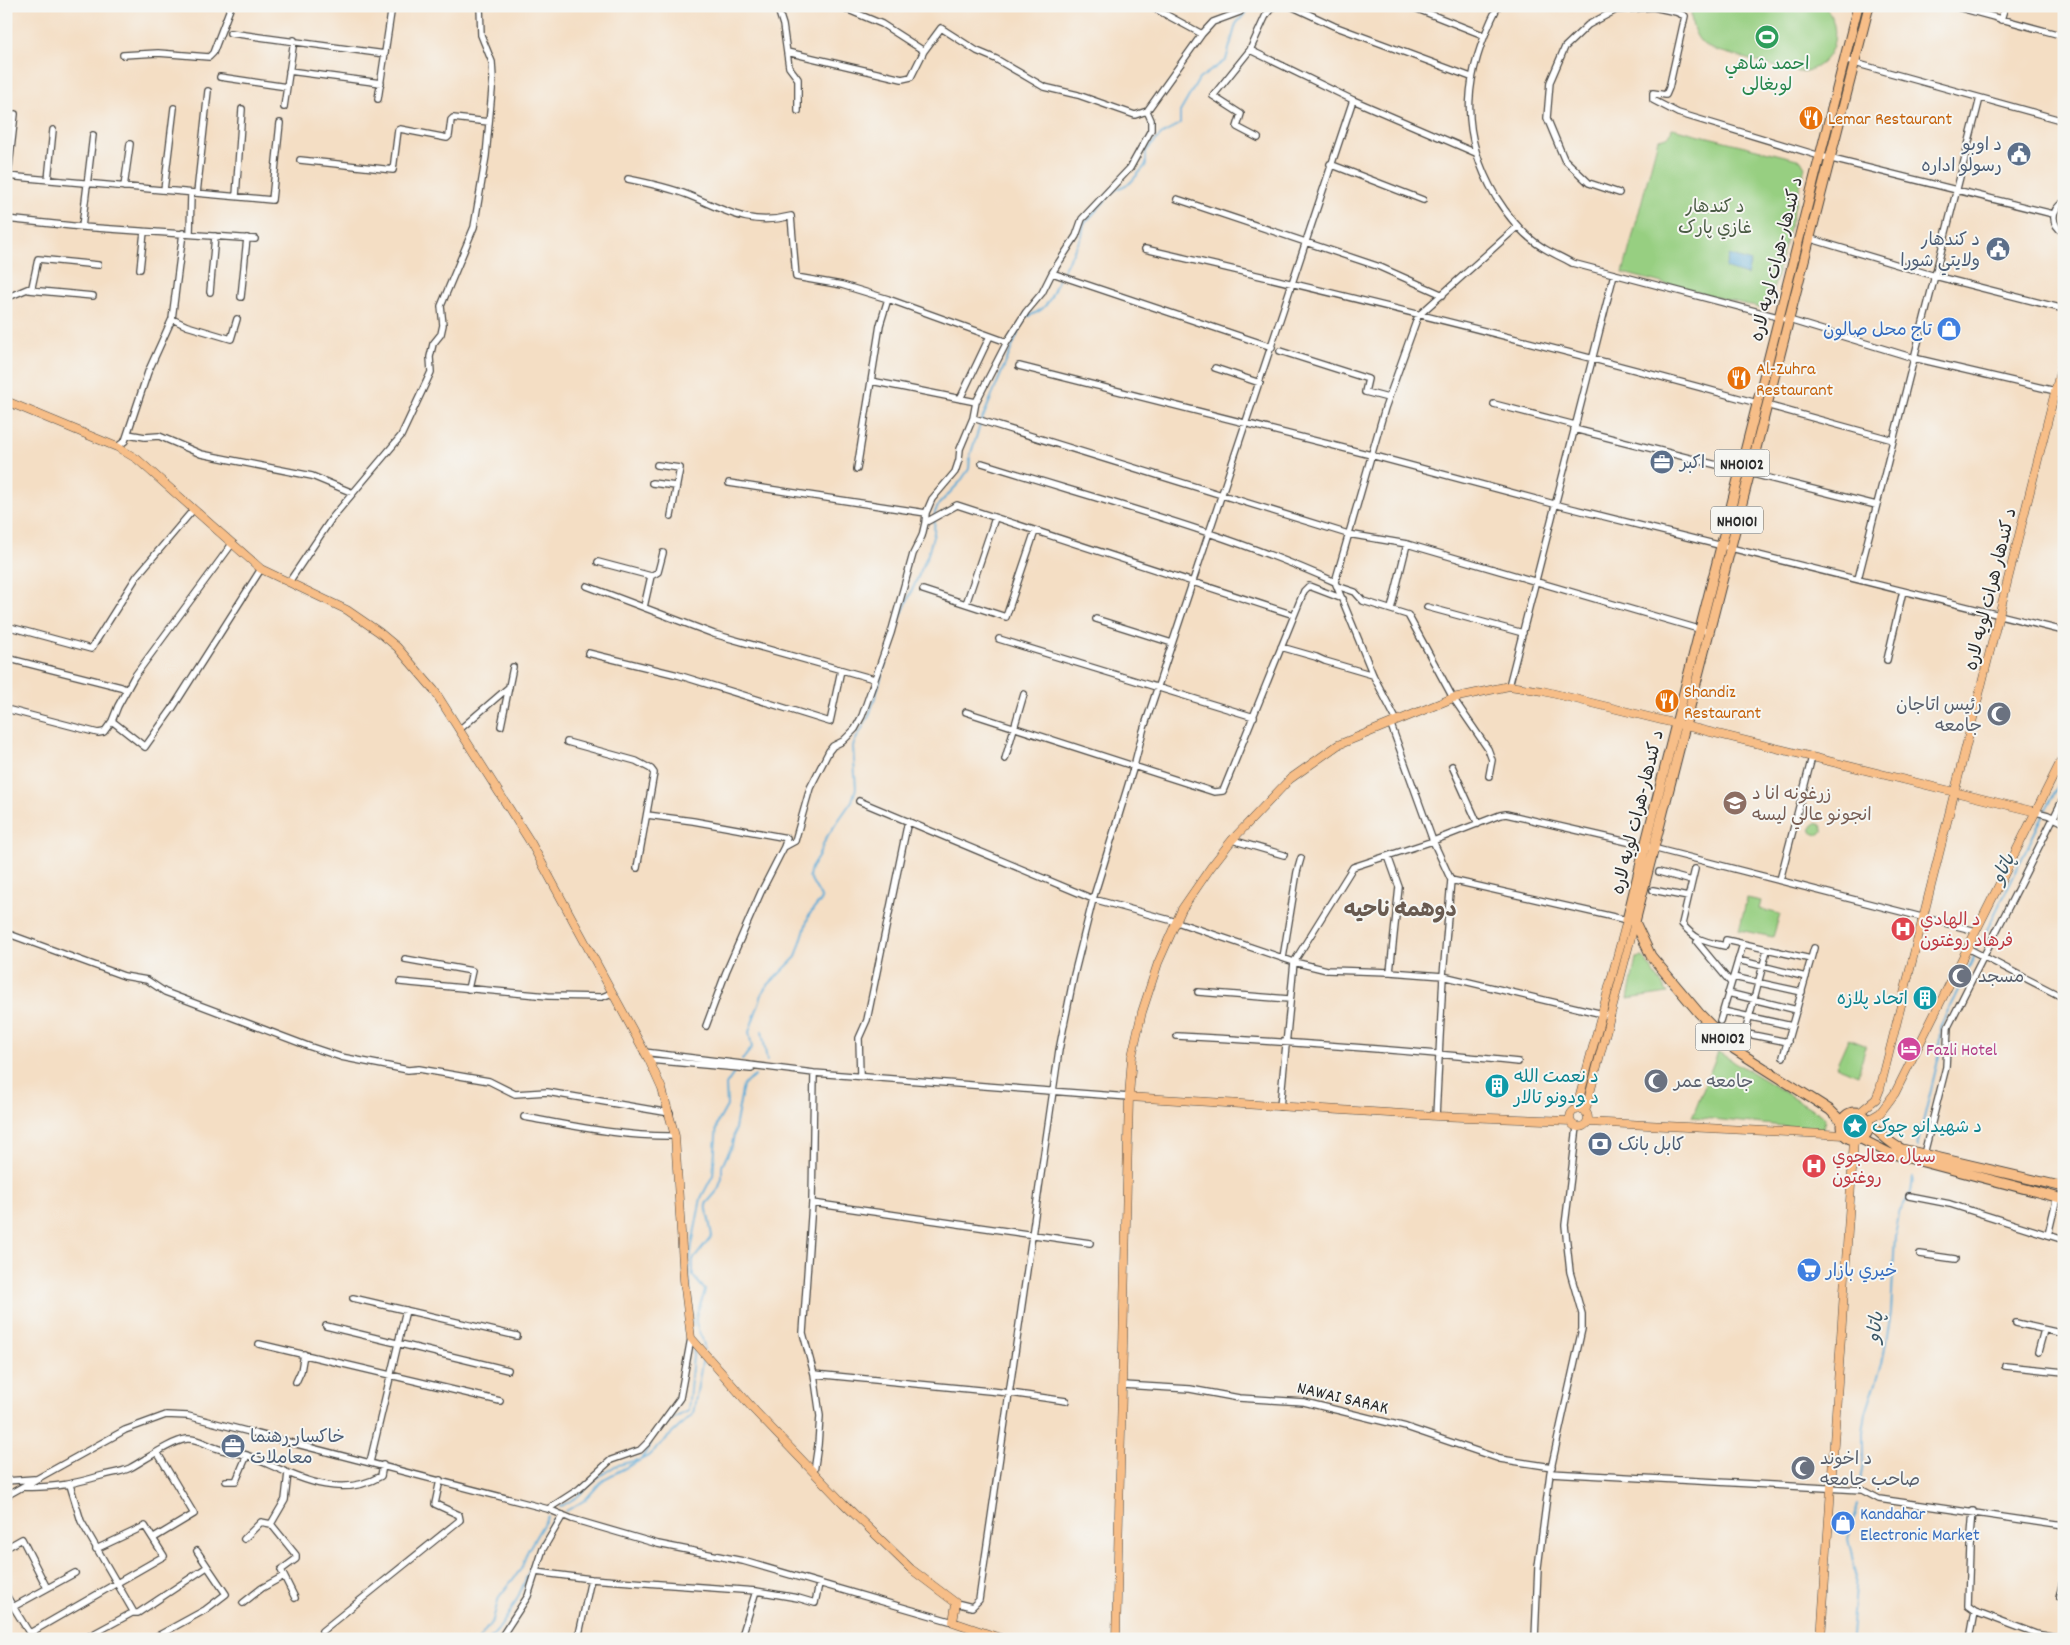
<svg xmlns="http://www.w3.org/2000/svg" width="2070" height="1645" viewBox="0 0 2070 1645" font-family="Dekko,'Playpen Sans Arabic',sans-serif">
<style>
.green{fill:#97cf81;stroke:#617d56}
.water{fill:#5dabd7;stroke:#446b81}
.lines{fill:none;stroke-linecap:round;stroke-linejoin:round}
.stream{stroke:#5dabd7;stroke-width:2}
.minor-casing{stroke:#494642;stroke-width:8}
.major-casing{stroke:#494642;stroke-width:9}
.highway-casing{stroke:#494642;stroke-width:11}
.minor{stroke:#fff;stroke-width:5.5}
.major{stroke:#f7be88;stroke-width:8}
.highway{stroke:#f7be88;stroke-width:9}
.labels{text-anchor:middle;stroke-width:4;stroke-linejoin:round;paint-order:stroke}
.shield{fill:#f6f6f2;stroke:#686867;stroke-width:1}
.shield-label{font-size:16px;font-weight:bold;fill:#2b2b2b}
.leisure-label{font-size:18px;fill:#27864d;stroke:#f6f6f2}
.food-label{font-size:18px;fill:#c56008;stroke:#f6f6f2;text-anchor:start}
.service-label{font-size:18px;fill:#4e5e75;stroke:#f6f6f2;text-anchor:start}
.park-label{font-size:18px;fill:#4b5c45;stroke:#f6f6f2}
.street-label{font-size:18px;fill:#2b2b2b;stroke:#f6f6f2}
.shop-label{font-size:18px;fill:#366cbe;stroke:#f6f6f2;text-anchor:start}
.worship-label{font-size:18px;fill:#5b616d;stroke:#f6f6f2;text-anchor:start}
.education-label{font-size:18px;fill:#785e54;stroke:#f6f6f2;text-anchor:start}
.health-label{font-size:18px;fill:#be3a42;stroke:#f6f6f2;text-anchor:start}
.culture-label{font-size:18px;fill:#0d838f;stroke:#f6f6f2;text-anchor:start}
.hotel-label{font-size:18px;fill:#b23c85;stroke:#f6f6f2;text-anchor:start}
.water-label{font-size:19px;font-style:italic;fill:#3c5867;stroke:#f6f6f2}
.district-label{font-size:22px;font-weight:bold;fill:#695b51;stroke:#f6f6f2}
</style>
<rect width="100%" height="100%" fill="#f6f6f2"/>
<filter id="ink" filterUnits="userSpaceOnUse"><feTurbulence type="fractalNoise" baseFrequency=".02" numOctaves="2"/><feDisplacementMap in="SourceGraphic" scale="10" xChannelSelector="R" yChannelSelector="G"/><feConvolveMatrix kernelMatrix="1 2 1 2 8 2 1 2 1" color-interpolation-filters="sRGB"/></filter>
<filter id="wash" filterUnits="userSpaceOnUse"><feTurbulence type="fractalNoise" baseFrequency=".0096" numOctaves="4" result="noise"/><feDisplacementMap in="SourceGraphic" scale="20" xChannelSelector="R" yChannelSelector="G"/><feGaussianBlur stdDeviation="1.12" result="paint"/><feColorMatrix in="noise" values="0 0 0 0 0 0 0 0 0 0 0 0 0 0 0 0 0 1.4 0 .05"/><feComposite in="paint" operator="in"/></filter>
<g filter="url(#wash)">
<rect width="100%" height="100%" fill="#f4dec4"/>
<path class="green" d="M1692,6H1825C1845,31 1833,69 1800,72C1795,73 1713,50 1707,47C1694,39 1689,20 1692,6Z
M1672,128L1801,160L1805,167L1769,306L1763,309L1623,273L1658,139C1667,138 1670,135 1672,128Z
M1811.5 829a5.5 5.5 0 1 1 11 0a5.5 5.5 0 1 1-11 0Z
M1747,898L1761,901L1759,909L1780,914L1773,937L1739,930Z
M1643,957L1668,993L1628,999L1636,958Z
M1848,1039L1866,1046L1858,1075L1836,1066Z
M1718,1052L1824,1116L1825,1118L1823,1130L1692,1117Z"/>
<path class="water" d="M1729,255L1751,262L1747,275L1725,268Z"/>
<g class="lines">
<path class="stream" d="M1061,274L1082,236L1084,224L1115,190L1130,183L1146,165V151L1161,135L1180,124V112L1199,79L1226,60L1236,24L1251,6
M1025,317C1049,310 1050,299 1059,278
M1977,950L2064,773
M762,1031L767,1061
M742,1060L752,1048L749,1032L764,989L796,957L809,915L822,899L809,876L811,868L818,857L826,838L852,801L856,788L853,747L855,741L869,716L900,618L928,554L934,533L935,512L939,504L960,482L969,469L970,456L981,422L1023,321
M1917,1147L1939,1056L1940,1027L1975,955
M693,1326L689,1268L692,1245L701,1198L713,1175L717,1124L727,1106L726,1085L734,1073
M704,1349C705,1339 697,1332 696,1322C695,1311 703,1301 705,1290L693,1276V1260L712,1236L706,1204L718,1190L722,1178V1166L732,1145L743,1085L755,1076
M659,1431L672,1419L688,1411L694,1346
M642,1458L651,1443
M1860,1481L1863,1463V1432L1866,1413L1882,1364L1891,1313L1895,1236L1899,1213L1911,1192L1913,1177
M560,1507L577,1497L597,1478L615,1466L637,1460
M566,1511L585,1500L604,1479L648,1456L693,1414L703,1357
M1851,1637L1856,1574L1848,1539L1857,1505
M479,1639L493,1620L499,1597L521,1569L528,1550L548,1516
M490,1639C516,1611 525,1580 539,1546C543,1537 549,1528 553,1519"/>
</g>
</g>
<g filter="url(#ink)">
<g class="lines">
<defs>
<path id="minor" d="M777,6L783,25L789,67L798,79V111
M839,6L882,24L924,51L941,28L977,51L996,59L1044,87L1078,95L1135,115L1147,111L1202,34L1213,22L1240,12L1245,6
M1150,6L1202,34
M1291,6L1334,26L1471,77
M1410,6L1483,35
M1498,6C1464,73 1457,130 1496,197C1508,216 1522,235 1542,247C1551,253 1562,257 1572,263L1789,320L1914,358L2064,393
M1953,6L2064,36
M2001,20L2005,6
M230,33L385,54
M1250,50L1353,100L1476,153
M787,52L902,79L911,77L924,51
M123,55L158,53L209,57L213,53L231,6
M1844,60L2064,121
M289,71L381,83
M220,77L287,87
M378,99L392,6
M284,107L294,40
M1258,138L1237,127L1241,114L1213,96L1250,50L1266,15L1273,6
M300,160L393,170L398,130L400,129L447,138L449,136L451,120L453,118L489,122
M1330,164L1423,200
M6,176L272,200L280,123
M8,176L15,114
M628,179C648,183 668,187 688,195C725,210 749,227 791,216L796,277L842,285L888,299L1007,342
M48,180L53,130
M124,187L130,144
M164,190L174,108
M197,193L208,91
M1619,193L1589,183L1564,159L1547,118L1550,82L1565,47L1588,25L1616,10L1653,7L1676,12L1685,16L1669,88L1666,95L1653,93V100L1678,113L1820,156L2053,214
M236,196L242,109
M1177,199L1380,267L1443,295
M2064,202C2050,210 2051,225 2064,233
M6,219L82,227L255,239
M82,227L93,135
M190,234L191,194
M1808,238L1935,276L2064,309
M1145,249C1350,296 1554,347 1757,403
M140,269L144,232
M1052,273L1272,347
M29,290L93,296
M210,292L215,236
M241,297L247,238
M6,298L32,287L38,259L98,265
M172,319L187,326L231,339L237,319
M1280,351L1368,379L1365,392L1388,398
M1019,366L1371,455L1554,504L2064,631
M1215,368L1260,383
M871,381L976,402
M960,399L990,336
M1494,404L1575,425
M1766,405L1893,440
M973,418L1348,534L1407,544L1709,632
M1574,429L1876,505
M128,434L145,437L159,436L201,454L312,476L353,493
M117,447L125,441L148,372L172,319L183,233
M982,463C1100,500 1222,531 1335,582
M657,465L680,468L671,516
M857,469L880,325L888,299
M652,483L676,486
M729,483L926,513
M925,523L926,513L932,499L955,472L959,460L960,449L973,418L976,402L1007,342L1026,312L1042,293L1052,273L1076,236L1082,219L1130,168L1151,130V120L1147,111
M598,562L651,576
M1858,579L1980,98
M289,582L332,518L401,436L431,372L430,357L433,344L441,334L443,325L441,306L474,227L486,156L493,79L492,62L481,35L480,6
M587,586L714,634L874,679
M1337,586L1355,592L1363,601L1408,615L1453,698L1488,749L1492,760L1489,776
M923,590L1006,617L1035,531
M966,604L995,518
M644,607L651,576L658,572L663,553
M1427,607L1523,633
M1391,609L1407,544
M1096,619L1172,643
M6,626L91,649L137,576L193,510
M999,639L1254,717
M1281,647L1316,657L1325,661L1373,675
M588,653L678,675L830,722L841,670
M6,658L121,687L127,690
M1887,660L1903,591
M1509,686L1614,274
M6,709L98,733L104,732L112,721L118,706L134,677L232,544
M966,712L1214,792L1223,791L1304,591L1309,586L1343,599
M112,721L145,747L172,709L261,569
M1397,721L1373,675L1335,582L1385,408L1418,316L1517,227
M1391,725L1433,841L1451,880L1627,920
M501,726L513,667
M459,730L509,687
M567,742L636,761L651,769L654,773L637,868
M1005,759L1024,694
M1452,766L1478,824
M859,801L1093,899L1177,922L1294,962L1327,970L1390,972L1443,976L1611,1016
M2036,812L2048,815L2064,823
M647,815L693,821L787,838L784,847
M1232,840L1284,855
M1388,856L1399,887L1390,972
M1695,869L1682,924C1697,941 1703,941 1725,946L1726,940L1811,959
M1659,872L1692,881
M1780,880L1812,757
M1653,890L1688,897
M6,933L124,976L147,980L165,992L308,1046L341,1057L408,1070L419,1069L489,1081L515,1094L547,1092L670,1113
M1697,942L1731,983
M1967,948L2064,998
M1283,958L1297,872L1301,858
M405,959L472,971L468,989
M1738,960L1806,977
M1733,977L1802,992
M400,982L548,996L602,997L612,993
M1198,992L1289,999
M1728,993L1797,1010
M1723,1011L1792,1026
M1720,1021L1743,944
M706,1026L726,972L761,892L784,847L795,841L810,788L829,751L833,746L843,741L855,729L862,716L891,633L913,554L922,536L925,523L928,521L957,505L1294,615
M1743,1033L1788,1042
M1177,1036C1291,1042 1405,1050 1518,1062
M1734,1049L1746,1029L1767,950
M644,1052L814,1073L1129,1097
M1783,1057L1814,948
M649,1060L751,1069
M860,1075L859,1038L867,1020L908,821
M1280,1107L1294,962L1353,867L1433,841L1500,815L1506,814L1645,846L1976,931
M1436,1116L1443,976L1451,880
M524,1117C574,1126 624,1137 675,1136
M1924,1154L1946,1067L1948,1027L2064,797
M1909,1196L1950,1204L2064,1240
M812,1203L1090,1243
M2048,1235L2057,1197
M1920,1254L1955,1259
M353,1298L517,1336
M2016,1323L2060,1333
M326,1326L508,1370
M259,1344L500,1401
M2038,1352L2044,1330
M2005,1366L2064,1372
M814,1374L1010,1393L1066,1401
M296,1382L301,1371L304,1354
M1123,1385L1190,1389L1239,1398L1304,1402L1406,1427L1500,1459L1552,1467
M370,1462L406,1310
M814,1472L818,1445L820,1416L814,1374L803,1333L812,1203L814,1073
M1550,1473L1862,1490L1879,1499L2064,1526
M6,1481L34,1479
M226,1481H236L247,1455
M70,1485L81,1521L133,1611L132,1613
M22,1487C56,1488 72,1484 104,1475C112,1473 122,1472 130,1468C145,1460 171,1441 187,1439C198,1438 206,1445 216,1448C226,1452 238,1452 249,1456C291,1473 336,1502 381,1476L383,1465
M6,1496L125,1430L166,1415L188,1416L548,1509L572,1519L658,1544L743,1561L953,1622
M548,1509L579,1489L611,1460L640,1450L648,1442L680,1398L691,1338
M1973,1511L1970,1547L1968,1606L1975,1611L2036,1634L2063,1639
M271,1524L285,1500L288,1473
M154,1538L194,1514L157,1452
M244,1539L261,1522L271,1524L296,1555V1559L281,1570L295,1598
M6,1548L22,1539L47,1588
M536,1572L591,1579L756,1591L798,1598L815,1603L819,1584
M6,1595L33,1639
M2059,1598L2064,1577
M243,1603L262,1588L282,1577
M956,1603L972,1607L979,1600L1059,1050L1074,975L1093,899L1134,766L1143,731L1353,100
M13,1607L75,1573
M322,1631L460,1520L459,1515L435,1504L440,1480
M30,1633L164,1556L145,1526L96,1549
M84,1639L132,1613H138L207,1567
M152,1639L205,1610L226,1594L197,1551
M500,1639L528,1596L543,1549L563,1515
M578,1639L591,1579
M741,1639L756,1591
M1535,1639L1538,1567L1550,1473L1582,1329V1314L1570,1272L1565,1225L1577,1127
M1970,1639L1975,1611"/>
<path id="major" d="M6,401L117,447L137,459L261,569L347,610L379,632L397,647L434,690L531,843L649,1060L662,1089L675,1136L684,1280L691,1338L755,1411L843,1503L911,1569L956,1603L953,1622L1003,1639
M1129,1097L1132,1056L1142,1012L1158,963L1182,909L1211,867L1232,840L1290,779L1338,745L1453,698L1509,686L1543,691L2036,812
M1570 1118a9 9 0 1 1 18 0a9 9 0 1 1-18 0Z
M1576,1110L1627,920
M1585,1112L1635,922
M1860,1112L1876,1099L1880,1089L2064,356
M1868,1120L1880,1113L1895,1093L2064,755
M1587,1122L1844,1135
M1116,1639L1129,1097L1436,1116L1570,1121
M1821,1639L1854,1140"/>
<path id="highway" d="M1635,922L1627,920L1645,846L1858,6
M1841 1126a14 14 0 1 1 28 0a14 14 0 1 1-28 0Z
M1841,1121L1830,1110L1734,1049L1699,1013L1651,956L1635,922L1869,6
M1869,1125C1881,1132 1889,1144 1902,1149L2064,1187
M1861,1139L1889,1153L2064,1199"/>
</defs>
<use href="#minor" class="minor-casing"/>
<use href="#major" class="major-casing"/>
<use href="#highway" class="highway-casing"/>
<use href="#minor" class="minor"/>
<use href="#major" class="major"/>
<use href="#highway" class="highway"/>
</g>
</g>
<defs>
<symbol id="stadium-disc" viewBox="-11 -11 22 22"><circle r="9.5" fill="#2e9e5b" stroke="#f6f6f2"/><path d="M0-5a6.5 5 0 1 0 0 10a6.5 5 0 1 0 0-10ZM-3.5-1.8h7v3.6h-7Z" fill="#fff"/></symbol>
<symbol id="restaurant-disc" viewBox="-11 -11 22 22"><circle r="9.5" fill="#e8710a" stroke="#f6f6f2"/><path d="M-5-6h1v4h1v-4h1v4h1v-4h1v5L-1.5 .5V6h-2V.5L-5-1ZM5-6V6H3V1.5H1.5Q1.5-4 5-6Z" fill="#fff"/></symbol>
<symbol id="civic-disc" viewBox="-11 -11 22 22"><circle r="9.5" fill="#5c6f8a" stroke="#f6f6f2"/><path d="M-.6-6.5H3V-4.5H.6V-3L4-1V1h2V6H-6V1h2V-1L-.6-3ZM-1.2 2.5V6h2.4V2.5Z" fill="#fff"/></symbol>
<symbol id="shop-disc" viewBox="-11 -11 22 22"><circle r="9.5" fill="#3f7fe0" stroke="#f6f6f2"/><path d="M-5-2.5h2.3a2.7 3.5 0 0 1 5.4 0H5L5.5 6h-11ZM-1.5-2.5h3a1.5 2.3 0 0 0-3 0Z" fill="#fff"/></symbol>
<symbol id="office-disc" viewBox="-11 -11 22 22"><circle r="9.5" fill="#5c6f8a" stroke="#f6f6f2"/><path d="M-6-3h4V-5.5h4V-3h4V5H-6ZM-1-4.5V-3h2v-1.5ZM-6 0V1H6V0Z" fill="#fff"/></symbol>
<symbol id="mosque-disc" viewBox="-11 -11 22 22"><circle r="9.5" fill="#6b7280" stroke="#f6f6f2"/><path d="M3.5-4.9A6 6 0 1 0 3.5 4.9A5 5 0 1 1 3.5-4.9Z" fill="#fff"/></symbol>
<symbol id="school-disc" viewBox="-11 -11 22 22"><circle r="9.5" fill="#8d6e63" stroke="#f6f6f2"/><path d="M0-5L7-2L0 1L-7-2ZM-4 1L0 2.5L4 1V4Q0 6-4 4Z" fill="#fff"/></symbol>
<symbol id="hospital-disc" viewBox="-11 -11 22 22"><circle r="9.5" fill="#e0444e" stroke="#f6f6f2"/><path d="M-5-5h3v3.5h4V-5h3V5h-3V1.5h-4V5h-3Z" fill="#fff"/></symbol>
<symbol id="building-disc" viewBox="-11 -11 22 22"><circle r="9.5" fill="#0f9aa8" stroke="#f6f6f2"/><path d="M-4-6H4V6H1V3H-1V6H-4ZM-2.5-4.3h1.7v1.8h-1.7ZM.8-4.3h1.7v1.8H.8ZM-2.5-1h1.7V.8h-1.7ZM.8-1h1.7V.8H.8Z" fill="#fff"/></symbol>
<symbol id="hotel-disc" viewBox="-11 -11 22 22"><circle r="9.5" fill="#d1479c" stroke="#f6f6f2"/><path d="M-6-4.5h1.5V1H6V5H4.5V3h-9V5H-6ZM-4 0a1.8 1.8 0 1 1 3.6 0ZM.5 0V-2.5h3Q6-2.5 6 0Z" fill="#fff"/></symbol>
<symbol id="sight-disc" viewBox="-11 -11 22 22"><circle r="9.5" fill="#0f9aa8" stroke="#f6f6f2"/><path d="M0-6L1.8-2.2L6-1.7L2.9 1.2L3.7 5.4L0 3.3L-3.7 5.4L-2.9 1.2L-6-1.7L-1.8-2.2Z" fill="#fff"/></symbol>
<symbol id="bank-disc" viewBox="-11 -11 22 22"><circle r="9.5" fill="#5c6f8a" stroke="#f6f6f2"/><path d="M-6-4H6V4H-6ZM0-2.3a2.3 2.3 0 1 0 0 4.6a2.3 2.3 0 1 0 0-4.6Z" fill="#fff"/></symbol>
<symbol id="supermarket-disc" viewBox="-11 -11 22 22"><circle r="9.5" fill="#3f7fe0" stroke="#f6f6f2"/><path d="M-6-5.5h2.5l.6 2H6L4.5 2H-2.5L-4.4-4H-6ZM-1.5 3.2a1.3 1.3 0 1 0 .1 0ZM3 3.2a1.3 1.3 0 1 0 .1 0Z" fill="#fff"/></symbol>
</defs>
<g fill-rule="evenodd">
<use href="#stadium-disc" x="1753" y="23" width="28" height="28"/>
<use href="#restaurant-disc" x="1797" y="104" width="28" height="28"/>
<use href="#civic-disc" x="2005" y="140" width="28" height="28"/>
<use href="#civic-disc" x="1984" y="235" width="28" height="28"/>
<use href="#shop-disc" x="1935" y="315" width="28" height="28"/>
<use href="#restaurant-disc" x="1725" y="364" width="28" height="28"/>
<use href="#office-disc" x="1648" y="448" width="28" height="28"/>
<use href="#restaurant-disc" x="1653" y="687" width="28" height="28"/>
<use href="#mosque-disc" x="1985" y="700" width="28" height="28"/>
<use href="#school-disc" x="1721" y="789" width="28" height="28"/>
<use href="#hospital-disc" x="1889" y="915" width="28" height="28"/>
<use href="#mosque-disc" x="1946" y="962" width="28" height="28"/>
<use href="#building-disc" x="1911" y="984" width="28" height="28"/>
<use href="#hotel-disc" x="1895" y="1035" width="28" height="28"/>
<use href="#mosque-disc" x="1642" y="1067" width="28" height="28"/>
<use href="#building-disc" x="1483" y="1072" width="28" height="28"/>
<use href="#sight-disc" x="1841" y="1112" width="28" height="28"/>
<use href="#bank-disc" x="1586" y="1130" width="28" height="28"/>
<use href="#hospital-disc" x="1800" y="1152" width="28" height="28"/>
<use href="#supermarket-disc" x="1795" y="1256" width="28" height="28"/>
<use href="#office-disc" x="219" y="1432" width="28" height="28"/>
<use href="#mosque-disc" x="1789" y="1454" width="28" height="28"/>
<use href="#shop-disc" x="1829" y="1509" width="28" height="28"/>
</g>
<g class="labels">
<g class="shield">
<rect x="1714.5" y="449.5" width="55" height="27" rx="4"/>
<rect x="1711" y="506.5" width="52" height="27" rx="4"/>
<rect x="1695.5" y="1023.5" width="55" height="27" rx="4"/>
</g>
<g class="shield-label">
<text x="1742" y="469">NH0102</text>
<text x="1737" y="526">NH0101</text>
<text x="1723" y="1043">NH0102</text>
</g>
<g class="leisure-label">
<text x="1767" y="69">احمد شاهي<tspan x="1767" dy="21">لوبغالی</tspan></text>
</g>
<g class="food-label">
<text x="1828" y="124">Lemar Restaurant</text>
<text x="1756" y="374">Al-Zuhra<tspan x="1756" dy="21">Restaurant</tspan></text>
<text x="1684" y="697">Shandiz<tspan x="1684" dy="21">Restaurant</tspan></text>
</g>
<g class="service-label">
<text x="2002" y="150" text-anchor="end">د اوبو<tspan x="2002" dy="21">رسولو اداره</tspan></text>
<text x="1980" y="245" text-anchor="end">د کندهار<tspan x="1980" dy="21">ولايتي شورا</tspan></text>
<text x="1680" y="468">اکبر</text>
<text x="1618" y="1150">کابل بانک</text>
<text x="250" y="1442">خاکسار رهنما<tspan x="250" dy="21">معاملات</tspan></text>
</g>
<g class="park-label">
<text x="1715" y="212">د کندهار<tspan x="1715" dy="21">غازي پارک</tspan></text>
</g>
<g class="street-label">
<text transform="translate(1776 259) rotate(-76)" y="6">د کندهار-هرات لويه لاره</text>
<text transform="translate(1990 589) rotate(-76)" y="6">د کندهار هرات لویه لاره</text>
<text transform="translate(1637 812) rotate(-76)" y="6">د کندهار-هرات لويه لاره</text>
<text transform="translate(1343 1397) rotate(13)" y="6">NAWAI SARAK</text>
</g>
<g class="shop-label">
<text x="1932" y="335" text-anchor="end">تاج محل صالون</text>
<text x="1826" y="1276">خیري بازار</text>
<text x="1860" y="1519">Kandahar<tspan x="1860" dy="21">Electronic Market</tspan></text>
</g>
<g class="worship-label">
<text x="1982" y="710" text-anchor="end">رئيس اتاجان<tspan x="1982" dy="21">جامعه</tspan></text>
<text x="1978" y="982">مسجد</text>
<text x="1674" y="1087">جامعه عمر</text>
<text x="1820" y="1464">د اخوند<tspan x="1820" dy="21">صاحب جامعه</tspan></text>
</g>
<g class="education-label">
<text x="1752" y="799">زرغونه انا د<tspan x="1752" dy="21">انجونو عالي لیسه</tspan></text>
</g>
<g class="health-label">
<text x="1920" y="925">د الهادي<tspan x="1920" dy="21">فرهاد روغتون</tspan></text>
<text x="1832" y="1162">سيال معالجوي<tspan x="1832" dy="21">روغتون</tspan></text>
</g>
<g class="culture-label">
<text x="1908" y="1004" text-anchor="end">اتحاد پلازه</text>
<text x="1514" y="1082">د نعمت الله<tspan x="1514" dy="21">د ودونو تالار</tspan></text>
<text x="1872" y="1132">د شهيدانو چوک</text>
</g>
<g class="hotel-label">
<text x="1926" y="1055">Fazli Hotel</text>
</g>
<g class="water-label">
<text transform="translate(2002 868) rotate(-64)" y="7">پاتاو</text>
<text transform="translate(1874 1327) rotate(-82)" y="7">پاتاو</text>
</g>
<g class="district-label">
<text x="1400" y="916">دوهمه ناحیه</text>
</g>
</g>
<rect width="2070" height="1645" fill="none" stroke="#f6f6f2" stroke-width="25"/>
</svg>
